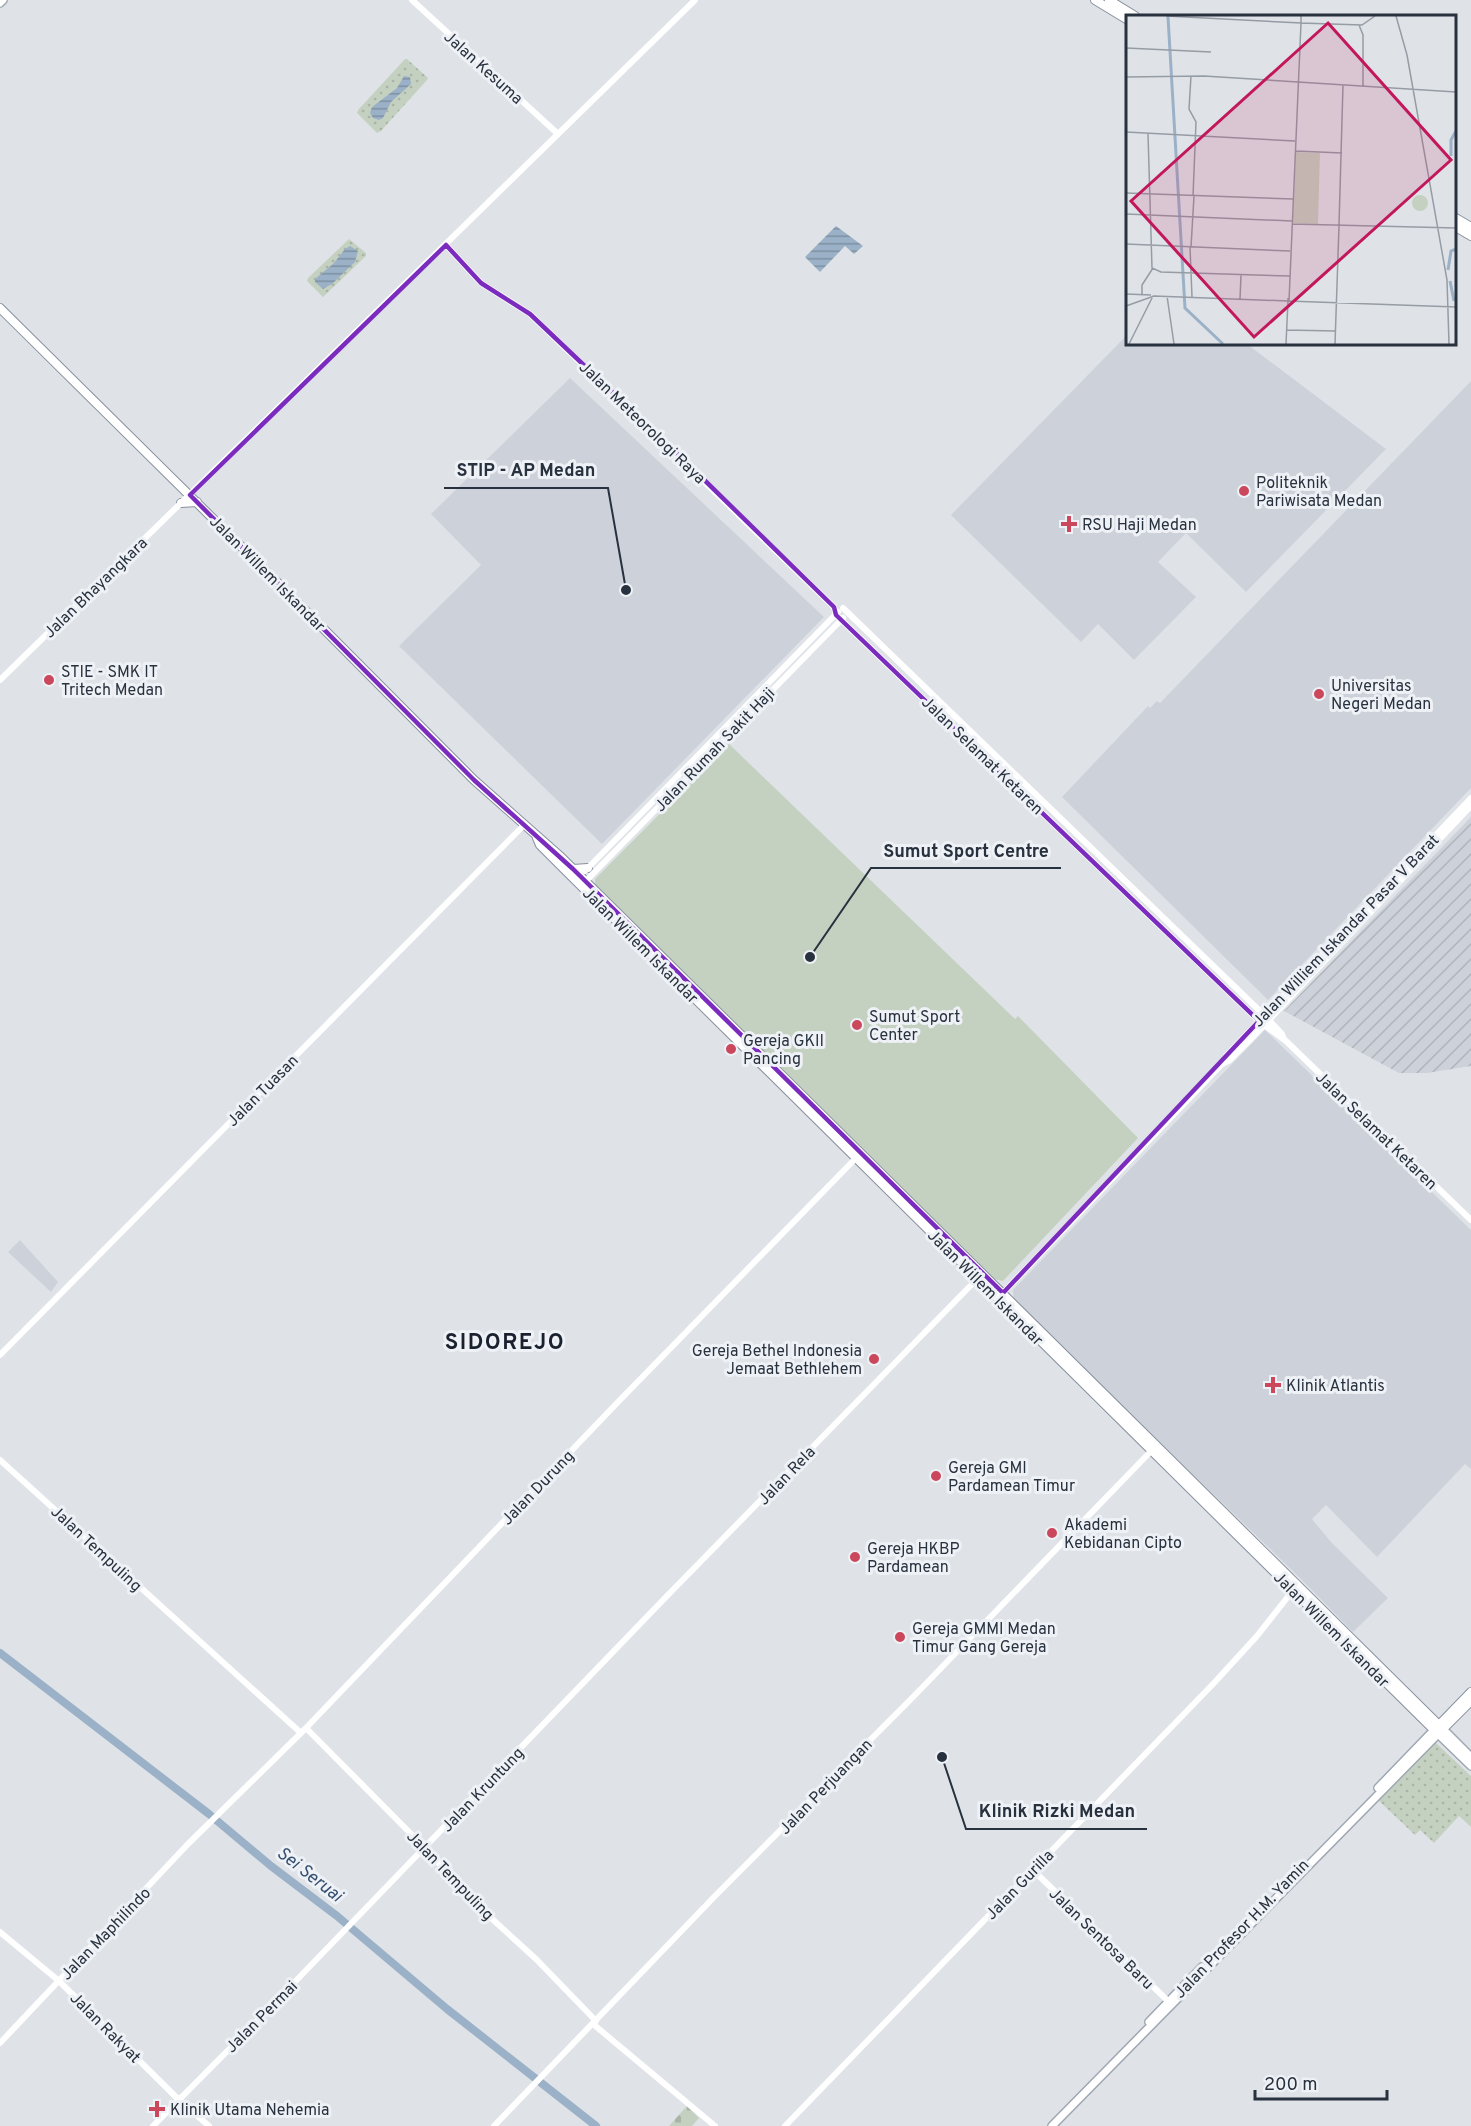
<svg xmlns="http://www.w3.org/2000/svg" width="1471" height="2126" viewBox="0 0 1471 2126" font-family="Overpass,sans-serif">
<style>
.built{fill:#cdd2da}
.industrial{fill:url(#industrial-furrows)}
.green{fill:#c5d1c0}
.cemetery{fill:url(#cemetery-stones)}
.park{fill:url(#park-dots)}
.water{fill:url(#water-rules)}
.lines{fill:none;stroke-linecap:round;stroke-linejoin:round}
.river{stroke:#9bb1c7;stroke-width:8}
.primary-casing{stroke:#9fa7b3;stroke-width:10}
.highway-casing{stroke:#87909e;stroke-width:10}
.secondary{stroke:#fff;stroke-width:6}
.primary{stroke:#fff;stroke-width:7}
.highway{stroke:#fff;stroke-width:8}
.marked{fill:none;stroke:#7b2cbf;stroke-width:4.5;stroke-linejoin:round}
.poi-dot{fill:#ca475c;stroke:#eef1f5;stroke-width:2}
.labels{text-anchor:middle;stroke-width:6;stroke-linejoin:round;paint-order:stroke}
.street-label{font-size:16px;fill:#28313e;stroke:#eef1f5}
.poi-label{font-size:16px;fill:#28313e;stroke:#eef1f5;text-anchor:start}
.water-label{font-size:18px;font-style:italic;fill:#345071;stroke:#eef1f5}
.district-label{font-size:22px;font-weight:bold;letter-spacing:1.5px;fill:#1b222f;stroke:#eef1f5}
.inset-river{fill:none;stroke:#9bb1c7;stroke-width:3}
.inset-road{fill:none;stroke:#969ca4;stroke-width:1.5}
.view{fill:#c2185b;fill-opacity:0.15;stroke:#c2185b;stroke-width:3}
.inset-edge{fill:none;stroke:#28313e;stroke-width:3}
.leader{fill:none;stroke:#28313e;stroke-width:2}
.callout-dot{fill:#28313e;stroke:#eef1f5;stroke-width:2}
.callout-label{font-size:18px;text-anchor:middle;font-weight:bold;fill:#28313e;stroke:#eef1f5;stroke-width:6;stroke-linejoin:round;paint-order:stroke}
</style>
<defs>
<pattern id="industrial-furrows" width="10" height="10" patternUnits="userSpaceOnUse" patternTransform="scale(1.5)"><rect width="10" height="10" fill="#cdd2da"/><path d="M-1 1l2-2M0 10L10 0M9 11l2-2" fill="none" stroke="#b0b5bc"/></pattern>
<pattern id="cemetery-stones" width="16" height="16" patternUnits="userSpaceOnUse" patternTransform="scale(1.5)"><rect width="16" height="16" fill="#c5d1c0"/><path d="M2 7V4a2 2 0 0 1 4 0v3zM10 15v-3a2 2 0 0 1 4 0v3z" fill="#a9b4a6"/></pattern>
<pattern id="park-dots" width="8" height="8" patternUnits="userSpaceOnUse" patternTransform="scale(1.5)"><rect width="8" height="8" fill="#c5d1c0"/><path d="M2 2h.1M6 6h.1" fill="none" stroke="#a9b4a6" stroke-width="1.8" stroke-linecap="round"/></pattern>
<pattern id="water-rules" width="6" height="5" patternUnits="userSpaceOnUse" patternTransform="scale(1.5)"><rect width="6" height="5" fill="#9bb1c7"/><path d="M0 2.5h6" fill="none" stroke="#7e91a3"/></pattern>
</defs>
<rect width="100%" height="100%" fill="#dfe3e8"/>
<path class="built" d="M1127,335L1128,344H1247L1386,449L1246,592L1186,533L1158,562L1196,597L1134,660L1098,624L1081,642L951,515Z
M570,378L824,617L602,844L399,646L481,565L431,514Z
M1471,381V788L1268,1000L1062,797L1148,706L1150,708L1157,701L1160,703Z
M1265,1030L1471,1230V1469L1465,1464L1377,1557L1326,1505L1312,1519L1331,1542L1388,1598L1353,1632L1299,1577L1014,1301L1013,1290Z
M20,1240L58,1282L51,1292L8,1252Z"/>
<path class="industrial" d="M1471,817V1066L1427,1073H1399L1284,1011Z"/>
<path class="green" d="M729,744L1015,1019L1018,1016L1138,1138L1003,1281L993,1279L595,885V879Z"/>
<path class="cemetery" d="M687,2106L699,2118L692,2126H669Z"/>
<path class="park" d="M405,59H407L428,78L427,80L381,131L377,133L357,113L358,110Z
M349,239L366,253V256L323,297L307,281L308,278Z
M1434,1741L1471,1776V1827L1459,1816L1434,1843L1420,1830L1415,1835L1377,1799Z"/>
<path class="water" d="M404,76L410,77L411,84L391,102L383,118L379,120L373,118L370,113L372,107L397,88Z
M836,226L863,246L854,254L845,246L820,272L805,257Z
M350,246L358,251L355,262L332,284L323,289L315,282V279L334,263L345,249Z"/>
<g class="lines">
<path class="river" d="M0,1653L209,1814L271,1866L337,1916L447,2009L596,2126"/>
<defs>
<path id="primary" d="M0,3L3,0
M1443,1729L1471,1757
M1378,1788L1434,1730
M1149,2022L1202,1967
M1052,2126L1438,1734L1471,1766"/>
<path id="highway" d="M1095,0L1128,20
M1109,0L1135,16
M1454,217L1471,227
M1454,226L1471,236
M0,308L271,576L474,780L561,857L1443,1729
M181,503L197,502
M537,838L540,845L568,873L1438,1734L1471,1701
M573,869L588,868
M1437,1727L1471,1692"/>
</defs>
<use href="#primary" class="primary-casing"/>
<use href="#highway" class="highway-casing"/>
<path class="secondary" d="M412,0L558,134
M446,245L481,283L530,314L834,607L836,615L1259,1021
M843,608L1264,1015
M0,680L695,0
M585,871L838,612
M584,883L843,618
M1269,1020L1282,1034L1284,1039
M1264,1025L1286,1041L1471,1220
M1222,1064L1230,1060L1250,1040L1471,806
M1000,1296L1203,1084L1222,1064L1226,1056L1471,798
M0,1355L524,825
M0,1460L301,1733
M306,1728L425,1848L478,1906L537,1960L596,2021
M1033,1870L1170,2003
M0,1932L59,1981L179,2100L209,2126
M593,2024L715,2126
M0,2043L188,1844L306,1728L618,1402L856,1158
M153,2126L261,2017L664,1599L978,1278
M494,2126L715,1896L915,1695L1154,1448
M785,2126L1214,1683L1257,1636L1294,1589"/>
<use href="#primary" class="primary"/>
<use href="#highway" class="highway"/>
</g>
<path class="marked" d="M446,245L481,283L530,314L689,465L834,607L836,615L1259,1021L1003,1293L573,869L474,780L190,495Z"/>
<g class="poi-dot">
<circle cx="1244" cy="491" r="6"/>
<path d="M1066 515h6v6h6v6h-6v6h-6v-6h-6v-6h6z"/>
<circle cx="49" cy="680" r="6"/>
<circle cx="1319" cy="694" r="6"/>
<circle cx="857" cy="1025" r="6"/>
<circle cx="731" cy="1049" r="6"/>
<circle cx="874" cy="1359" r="6"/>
<path d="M1270 1376h6v6h6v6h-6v6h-6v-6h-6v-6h6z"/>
<circle cx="936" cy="1476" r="6"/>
<circle cx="1052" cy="1533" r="6"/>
<circle cx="855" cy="1557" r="6"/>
<circle cx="900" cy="1637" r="6"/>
<path d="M154 2100h6v6h6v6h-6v6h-6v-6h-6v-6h6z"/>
</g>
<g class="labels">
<g class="street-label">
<text transform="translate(484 67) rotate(42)" y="6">Jalan Kesuma</text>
<text transform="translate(643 422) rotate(44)" y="6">Jalan Meteorologi Raya</text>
<text transform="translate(268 573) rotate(45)" y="6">Jalan Willem Iskandar</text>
<text transform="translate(95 587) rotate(-44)" y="6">Jalan Bhayangkara</text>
<text transform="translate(714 749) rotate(-46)" y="6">Jalan Rumah Sakit Haji</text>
<text transform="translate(983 755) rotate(44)" y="6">Jalan Selamat Ketaren</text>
<text transform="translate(1345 930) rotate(-46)" y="6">Jalan Williem Iskandar Pasar V Barat</text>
<text transform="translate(641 945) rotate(45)" y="6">Jalan Willem Iskandar</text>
<text transform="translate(262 1090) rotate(-45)" y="6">Jalan Tuasan</text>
<text transform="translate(1377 1130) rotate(44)" y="6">Jalan Selamat Ketaren</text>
<text transform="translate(986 1287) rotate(45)" y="6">Jalan Willem Iskandar</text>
<text transform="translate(786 1475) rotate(-46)" y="6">Jalan Rela</text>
<text transform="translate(537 1487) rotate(-46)" y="6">Jalan Durung</text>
<text transform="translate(97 1548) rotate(43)" y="6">Jalan Tempuling</text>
<text transform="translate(1332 1629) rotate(45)" y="6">Jalan Willem Iskandar</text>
<text transform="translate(825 1786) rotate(-46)" y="6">Jalan Perjuangan</text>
<text transform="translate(482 1789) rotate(-46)" y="6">Jalan Kruntung</text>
<text transform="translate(451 1875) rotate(46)" y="6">Jalan Tempuling</text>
<text transform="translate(1019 1884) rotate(-46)" y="6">Jalan Gurilla</text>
<text transform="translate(1241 1928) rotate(-46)" y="6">Jalan Profesor H.M. Yamin</text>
<text transform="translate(105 1933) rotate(-46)" y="6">Jalan Maphilindo</text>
<text transform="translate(1102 1938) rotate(44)" y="6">Jalan Sentosa Baru</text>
<text transform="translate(261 2016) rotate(-45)" y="6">Jalan Permai</text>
<text transform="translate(106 2027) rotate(45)" y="6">Jalan Rakyat</text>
</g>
<g class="poi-label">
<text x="1256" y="488">Politeknik<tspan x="1256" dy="18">Pariwisata Medan</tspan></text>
<text x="1082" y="530">RSU Haji Medan</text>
<text x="61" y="677">STIE - SMK IT<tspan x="61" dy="18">Tritech Medan</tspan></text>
<text x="1331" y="691">Universitas<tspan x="1331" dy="18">Negeri Medan</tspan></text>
<text x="869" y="1022">Sumut Sport<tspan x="869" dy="18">Center</tspan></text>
<text x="743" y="1046">Gereja GKII<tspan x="743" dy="18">Pancing</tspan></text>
<text x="862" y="1356" text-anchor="end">Gereja Bethel Indonesia<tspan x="862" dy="18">Jemaat Bethlehem</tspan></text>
<text x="1286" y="1391">Klinik Atlantis</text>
<text x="948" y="1473">Gereja GMI<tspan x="948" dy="18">Pardamean Timur</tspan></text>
<text x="1064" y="1530">Akademi<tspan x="1064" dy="18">Kebidanan Cipto</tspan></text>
<text x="867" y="1554">Gereja HKBP<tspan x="867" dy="18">Pardamean</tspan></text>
<text x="912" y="1634">Gereja GMMI Medan<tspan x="912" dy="18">Timur Gang Gereja</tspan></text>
<text x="170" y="2115">Klinik Utama Nehemia</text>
</g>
<g class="water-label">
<text transform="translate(310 1874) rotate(38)" y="6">Sei Seruai</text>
</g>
<g class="district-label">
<text x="505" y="1349">SIDOREJO</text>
</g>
</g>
<g transform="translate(1126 15)">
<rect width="330" height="330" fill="#dfe3e8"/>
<path d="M170,137L194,138L192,209L167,208ZM286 188a8 8 0 1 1 16 0a8 8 0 1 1-16 0Z" fill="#c5d1c0"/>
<path class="inset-river" d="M42,2L59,293L97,329M325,141V125L330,116M322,255L325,236L330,234M324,266L328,286"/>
<path class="inset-road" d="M40,1L175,8L163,286M175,1V8L236,10L249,1M270,1L281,40L321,265L323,329M233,10L237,20V71M0,33L85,37M65,61L63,94L70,107L67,181M0,62L78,61L330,77M0,117L169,126M22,119L26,253L35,257L164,261M170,136L216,138M0,178L167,184M0,199L166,206M166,209L330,213M213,210L217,70M0,229L164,236M64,232L66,282M65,232L68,181M0,279L25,280M16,279V270L27,253M41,281L48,329M162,283V286L330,292M114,284L115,260M0,291L28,281L162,286L160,329M160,315L210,316M3,329L27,281M209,329L213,211"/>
<path class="view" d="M202,8L325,145L128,322L5,186Z"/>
<rect width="330" height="330" class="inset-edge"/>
</g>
<path class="leader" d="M626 590L608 488H444M810 957L871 868H1061M942 1757L966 1829H1147"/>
<g class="callout-dot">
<circle cx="626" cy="590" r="6"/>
<circle cx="810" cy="957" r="6"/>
<circle cx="942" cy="1757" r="6"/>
</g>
<g class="callout-label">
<text x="526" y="476">STIP - AP Medan</text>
<text x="966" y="857">Sumut Sport Centre</text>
<text x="1057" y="1817">Klinik Rizki Medan</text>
</g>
<path d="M1255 2090v9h132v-9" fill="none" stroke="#28313e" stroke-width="3"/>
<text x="1264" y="2090" font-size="18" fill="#28313e" stroke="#eef1f5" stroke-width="4.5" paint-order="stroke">200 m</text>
</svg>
